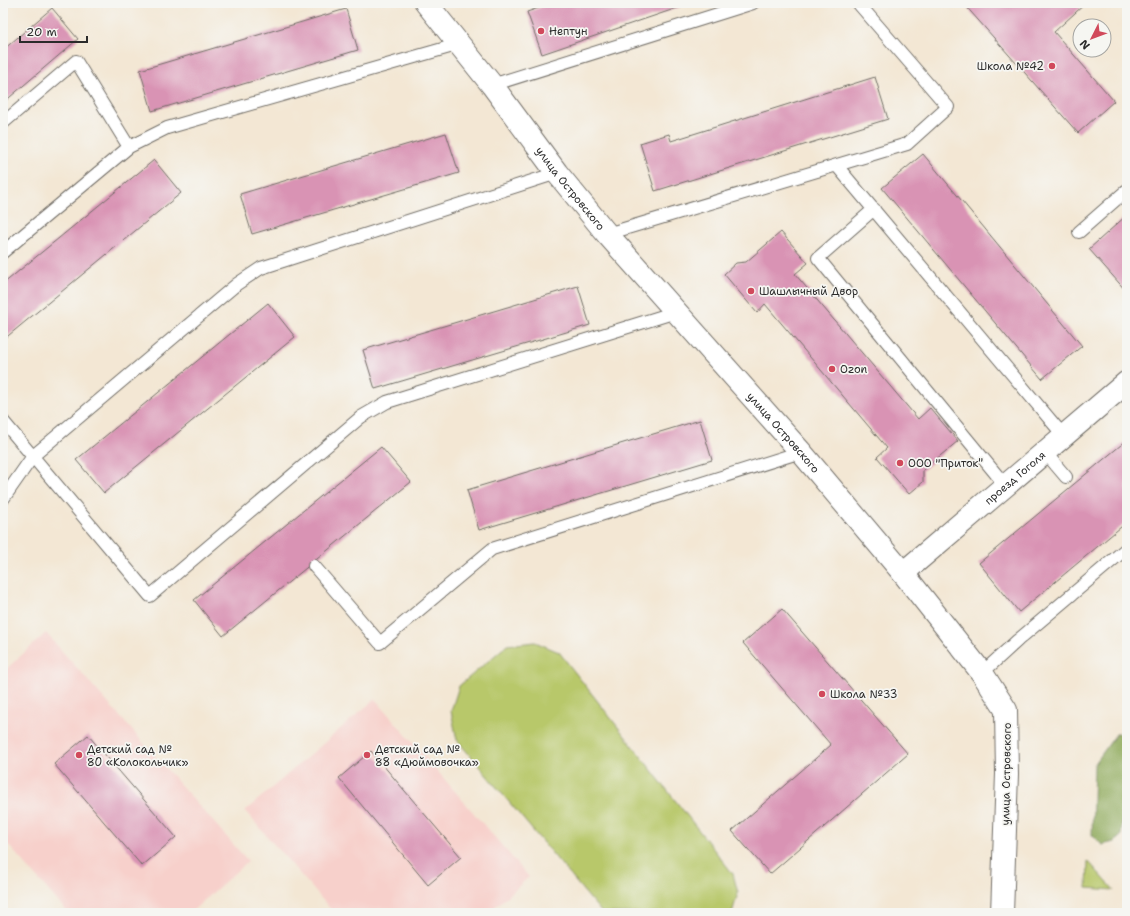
<svg xmlns="http://www.w3.org/2000/svg" width="1130" height="916" viewBox="0 0 1130 916" font-family="'Shantell Sans',sans-serif">
<style>
.built{fill:#f7d0cb}
.green{fill:#b8c86b;stroke:#727a4b}
.forest{fill:#92ac5f;stroke:#5e6c45}
.building{fill:#d993b4}
.lines{fill:none;stroke-linecap:round;stroke-linejoin:round}
.service-casing{stroke:#716d66;stroke-width:14}
.minor-casing{stroke:#716d66;stroke-width:24}
.tertiary-casing{stroke:#716d66;stroke-width:24}
.service{stroke:#fff;stroke-width:12}
.minor{stroke:#fff;stroke-width:22}
.tertiary{stroke:#fff;stroke-width:22}
.poi-dot{fill:#d1495b;stroke:#f6f6f2;stroke-width:1.5}
.labels{text-anchor:middle;stroke-width:3.5;stroke-linejoin:round;paint-order:stroke}
.poi-label{font-size:11px;fill:#2b2b2b;stroke:#f6f6f2;text-anchor:start}
.street-label{font-size:11px;fill:#2b2b2b;stroke:#f6f6f2}
</style>
<rect width="100%" height="100%" fill="#f6f6f2"/>
<filter id="ink" filterUnits="userSpaceOnUse"><feTurbulence type="fractalNoise" baseFrequency=".025" numOctaves="2"/><feDisplacementMap in="SourceGraphic" scale="8" xChannelSelector="R" yChannelSelector="G"/><feConvolveMatrix kernelMatrix="1 2 1 2 8 2 1 2 1" color-interpolation-filters="sRGB"/></filter>
<filter id="wash" filterUnits="userSpaceOnUse"><feTurbulence type="fractalNoise" baseFrequency=".012" numOctaves="4" result="noise"/><feDisplacementMap in="SourceGraphic" scale="16" xChannelSelector="R" yChannelSelector="G"/><feGaussianBlur stdDeviation="0.9" result="paint"/><feColorMatrix in="noise" values="0 0 0 0 0 0 0 0 0 0 0 0 0 0 0 0 0 1.4 0 .05"/><feComposite in="paint" operator="in"/></filter>
<g filter="url(#wash)">
<rect width="100%" height="100%" fill="#f3e7d4"/>
<path class="built" d="M46,633L248,861L190,913H68L3,839V672Z
M375,699L529,877L488,913H334L245,811Z"/>
<path class="green" d="M535,642L559,652L733,874L738,893L732,913H602L457,740L451,711L459,686L507,645Z
M1088,861L1114,890L1087,888Z"/>
<path class="forest" d="M1116,734H1127V764L1126,769L1121,836L1114,842L1102,845L1092,835L1094,765Z"/>
<g id="blocks">
<path class="building" d="M553,3H692L542,54L527,12Z
M963,3H1086L1054,32L1114,101L1078,133Z
M52,8L78,39L3,103V50Z
M346,9L358,50L152,111L140,70Z
M875,77L888,119L655,191L640,143L669,134L671,141Z
M446,133L459,173L252,234L240,194Z
M923,154L1082,346L1042,379L882,188Z
M154,160L181,193L3,340V284Z
M1127,215V292L1089,249Z
M781,232L808,263L795,274L918,419L930,408L958,441L923,470V482L909,494L877,457L887,448L765,304L757,313L724,274L736,263L746,262Z
M578,286L590,325L375,389L363,350Z
M268,303L295,337L104,493L76,460Z
M700,420L712,460L479,530L467,490Z
M1127,440V522L1019,612L979,563Z
M381,447L411,482L223,636L194,600Z
M782,609L908,754L770,874L732,831L831,745L743,643Z
M88,735L176,837L142,866L54,764Z
M371,751L461,857L428,885L339,778Z"/>
</g>
</g>
<g filter="url(#ink)">
<use href="#blocks" fill-opacity="0" stroke="#716d66" stroke-width="1"/>
<g class="lines">
<defs>
<path id="service" d="M492,85L753,3
M3,123L76,61L129,147
M837,166L1063,435
M874,209L818,258L1005,485
M1079,232L1127,190
M607,234L907,144L948,107L858,3
M3,252L129,147L167,128L460,44
M3,421L150,596L361,417L387,402L676,312
M1044,451L1066,477
M3,499L33,456L237,284L261,268L557,173
M314,566L380,643L492,549L801,452
M982,673L1018,640L1127,548"/>
<g id="minor">
<path id="s1" d="M903,573L1127,382"/>
</g>
<g id="tertiary">
<path id="s2" d="M426,3L492,85L557,173L607,234L801,452L903,573L982,673L1006,710L1007,774L1002,913"/>
</g>
</defs>
<use href="#service" class="service-casing"/>
<use href="#minor" class="minor-casing"/>
<use href="#tertiary" class="tertiary-casing"/>
<use href="#service" class="service"/>
<use href="#minor" class="minor"/>
<use href="#tertiary" class="tertiary"/>
</g>
</g>
<g class="poi-dot">
<circle cx="541" cy="31" r="4"/>
<circle cx="1052" cy="66" r="4"/>
<circle cx="751" cy="291" r="4"/>
<circle cx="832" cy="369" r="4"/>
<circle cx="900" cy="463" r="4"/>
<circle cx="822" cy="694" r="4"/>
<circle cx="79" cy="755" r="4"/>
<circle cx="367" cy="755" r="4"/>
</g>
<g class="labels">
<g class="poi-label">
<text x="549" y="35">Нептун</text>
<text x="1044" y="70" text-anchor="end">Школа №42</text>
<text x="759" y="295">Шашлычный Двор</text>
<text x="840" y="373">Ozon</text>
<text x="908" y="467">ООО "Приток"</text>
<text x="830" y="698">Школа №33</text>
<text x="87" y="753">Детский сад №<tspan x="87" dy="13">80 «Колокольчик»</tspan></text>
<text x="375" y="753">Детский сад №<tspan x="375" dy="13">88 «Дюймовочка»</tspan></text>
</g>
<g class="street-label">
<text dy="4" stroke="none"><textPath href="#s2" startOffset="235">улица Островского</textPath></text>
<text dy="4" stroke="none"><textPath href="#s2" startOffset="559">улица Островского</textPath></text>
<text dy="4" stroke="none"><textPath href="#s1" startOffset="147">проезд Гоголя</textPath></text>
<text transform="translate(1006 774) rotate(-89)" y="4">улица Островского</text>
</g>
</g>
<rect width="1130" height="916" fill="none" stroke="#f6f6f2" stroke-width="16"/>
<g transform="translate(1092 38) rotate(228)"><circle r="19" fill="#f6f6f2" stroke="#a5a5a2"/>
<path d="M0-3L7 15L0 10L-7 15Z" fill="#d1495b"/>
<text y="-6" font-size="11" font-weight="bold" text-anchor="middle" fill="#2b2b2b">N</text>
</g>
<path d="M20 36v6h67v-6" fill="none" stroke="#2b2b2b" stroke-width="2"/>
<text x="26" y="36" font-size="12" fill="#2b2b2b" stroke="#f6f6f2" stroke-width="3" paint-order="stroke">20 m</text>
</svg>
